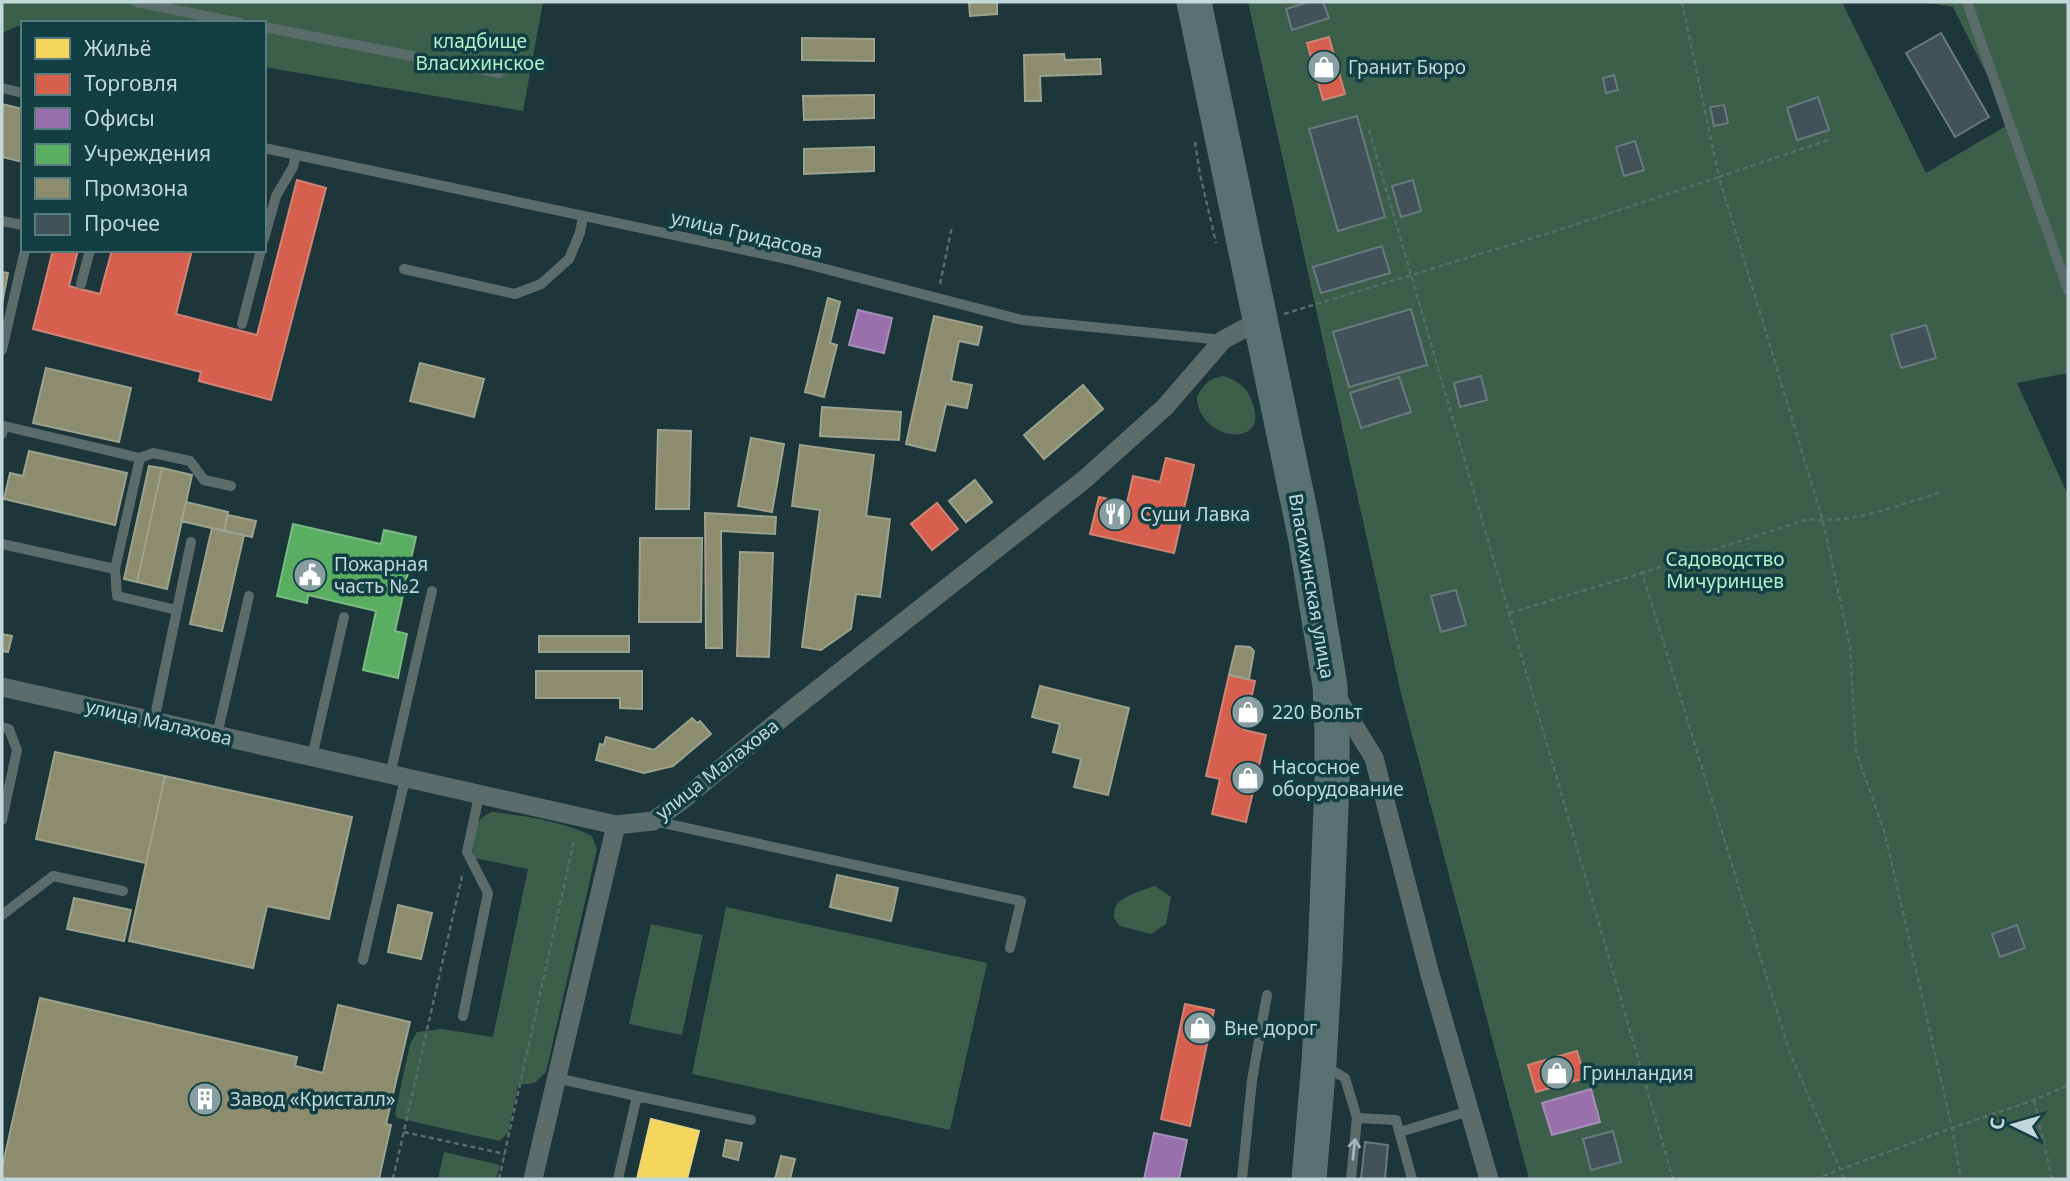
<svg xmlns="http://www.w3.org/2000/svg" width="2070" height="1181" viewBox="0 0 2070 1181" font-family="'Noto Sans',sans-serif">
<style>
.green{fill:#3b5f4a}
.homes{fill:#f6d55c;stroke:#e6d682;stroke-width:2}
.shops{fill:#d6604d;stroke:#d08477;stroke-width:2}
.offices{fill:#9970ab;stroke:#a58fb9;stroke-width:2}
.public{fill:#5aae61;stroke:#79ba85;stroke-width:2}
.industry{fill:#8c8c6e;stroke:#9ca28e;stroke-width:2}
.building{fill:#415358;stroke:#697b80;stroke-width:2}
.lines{fill:none;stroke-linecap:round;stroke-linejoin:round}
.path{stroke:#5c6c6c;stroke-width:2.5;stroke-dasharray:5 3.5;stroke-linecap:butt}
.lane{stroke:#5b6d6b;stroke-width:10}
.street{stroke:#5b6d6b;stroke-width:19}
.highway{stroke:#577270;stroke-width:35}
.oneway{stroke:#a2b7b9}
.labels{text-anchor:middle;stroke-width:7;stroke-linejoin:round;paint-order:stroke}
.park-label{font-size:19px;fill:#aff4c7;stroke:#123e44}
.poi-label{font-size:19px;fill:#c1d7da;stroke:#123e44;text-anchor:start}
.street-label{font-size:19px;fill:#c1d7da;stroke:#123e44}
</style>
<rect width="100%" height="100%" fill="#1d3639"/>
<path class="green" d="M2,2H543L523,111L264,67V23H23V26H18L2,33Z
M1248,2H1842L1926,173L2011,123L1953,7L1925,2H2068V373L2017,383L2068,495V1179H1529L1401,693Z
M1223,376C1235,379 1247,387 1251,399C1253,405 1257,414 1255,421C1248,448 1196,432 1197,396C1204,384 1210,378 1223,376Z
M492,812C526,816 561,821 592,836L597,849L546,1072L535,1083L518,1085L508,1133L499,1141L397,1118L395,1114L410,1044L417,1032L442,1029L493,1037L528,869L474,858C472,838 472,820 492,812Z
M1155,886L1171,897L1166,924L1151,934L1120,926L1114,918C1114,915 1114,909 1116,906C1120,897 1145,889 1155,886Z
M726,907L987,963L950,1130L692,1074Z
M651,924L703,935L682,1035L629,1024Z
M444,1152L500,1165L496,1179H438Z"/>
<path class="homes" d="M651,1119L699,1131L687,1179H637Z"/>
<path class="shops" d="M1329,37L1345,94L1323,100L1307,43Z
M297,180L326,188L271,400L199,381L201,372L33,329L53,250H78L69,286L100,294L112,250H192L176,314L257,335Z
M1166,458L1194,465L1174,553L1090,534L1099,497L1127,503L1133,476L1160,482Z
M937,503L958,529L932,550L911,524Z
M1229,675L1255,681L1244,730L1266,735L1246,822L1212,814L1220,779L1206,776Z
M1185,1004L1214,1010L1190,1126L1161,1119Z
M1577,1051L1585,1078L1536,1092L1528,1065Z"/>
<path class="offices" d="M858,310L892,318L884,353L849,345Z
M1591,1089L1600,1122L1552,1135L1542,1103Z
M1154,1133L1187,1140L1179,1179H1144Z"/>
<path class="public" d="M293,524L381,544L384,530L416,537L395,631L407,634L398,678L363,670L376,611L308,595L307,603L277,596Z"/>
<path class="industry" d="M969,2H997V14L970,16Z
M802,38L874,39V61L802,60Z
M1064,54L1065,60L1100,59L1101,74L1040,76L1041,101H1025L1024,55Z
M874,95V118L804,120L803,96Z
M2,104L23,109V162L2,157Z
M874,147V171L804,174V149Z
M2,272L8,273L2,304Z
M828,298L840,302L830,343L837,345L824,397L805,392Z
M934,316L982,327L978,345L959,341L951,381L972,385L967,408L946,404L935,451L906,444Z
M420,363L484,379L474,417L410,401Z
M46,368L131,388L119,442L33,423Z
M1083,385L1103,409L1044,459L1024,435Z
M822,407L901,412L899,440L820,436Z
M658,430L691,431L689,509H656Z
M751,438L784,444L772,512L738,506Z
M800,445L874,455L866,516L890,519L880,597L856,594L851,629L821,650L802,647L820,510L792,506Z
M29,451L127,473L115,525L4,499L10,473L23,476Z
M149,466L162,468L137,582L124,579Z
M162,468L192,475L167,589L137,582Z
M975,480L992,502L966,522L949,501Z
M186,502L228,512L224,531L181,521Z
M705,513L776,517L775,534L721,531L722,648H706Z
M228,515L256,521L252,537L224,531Z
M212,528L244,535L222,631L190,624Z
M640,538H702L701,622H639Z
M740,552L773,553L769,657L737,656Z
M2,634L12,636L8,652L2,651Z
M539,636H629V652H539Z
M1236,646L1250,647L1254,651L1249,679L1229,675Z
M536,671H642V709L620,708V698H536Z
M1040,686L1129,708L1108,795L1074,787L1081,759L1053,752L1060,724L1032,717Z
M692,718L697,723L700,721L711,734L673,766L644,773L596,760L600,744L604,745L606,737L654,750Z
M55,752L165,776L146,863L36,839Z
M165,776L352,817L329,919L267,906L253,968L129,941Z
M837,875L898,888L891,921L830,907Z
M74,898L131,910L124,941L67,929Z
M398,905L432,913L421,959L388,952Z
M40,998L297,1057L295,1066L323,1073L338,1005L410,1022L386,1124L391,1125L379,1179H2V1168Z
M726,1140L742,1143L738,1160L723,1156Z
M781,1156L795,1159L790,1179H775Z"/>
<path class="building" d="M1309,2H1323L1329,18L1292,30L1286,9Z
M1941,33L1989,117L1955,137L1906,53Z
M1614,75L1618,90L1606,93L1603,78Z
M1818,97L1829,130L1797,140L1787,108Z
M1724,105L1728,123L1714,126L1710,107Z
M1357,116L1385,217L1338,231L1309,129Z
M1635,141L1644,170L1624,176L1616,147Z
M1413,180L1421,211L1401,217L1392,186Z
M1382,246L1390,273L1321,293L1313,267Z
M1411,309L1427,365L1349,387L1333,332Z
M1926,325L1936,358L1901,368L1891,335Z
M1481,376L1487,400L1460,407L1454,383Z
M1399,377L1411,412L1361,428L1350,393Z
M1456,590L1466,625L1441,632L1431,596Z
M2017,925L2025,948L2000,957L1992,934Z
M1613,1131L1621,1162L1591,1170L1583,1139Z
M1365,1142L1388,1145L1385,1179H1361Z"/>
<g class="lines">
<path class="path" d="M1682,2L1719,177L1828,140
M1369,130L1673,1179
M1195,142L1200,174L1216,243
M940,284L952,226
M1284,314L1575,225L1719,177L1823,521L1850,646L1856,751L1885,834L1952,1128L1961,1179
M1509,613L1642,573
M2034,1100L2052,1179
M404,1132L505,1154
M393,1179L463,872
M499,1179L574,841
M1815,1179L1952,1128L2034,1100L2068,1085
M1844,1179L1790,1053L1642,573L1808,519C1850,525 1898,505 1939,493"/>
<path class="lane" d="M136,2L240,23
M1967,2L2068,290
M264,27L499,73
M2,88L23,93
M264,148L787,259L1022,320L1223,340
M2,221L23,225
M264,239L276,196L293,167L296,155
M404,269L515,294L541,284L569,259L580,233L583,216
M81,284L90,250
M242,324L261,250
M2,350L25,250
M2,434L4,426L140,458L153,453L190,461L204,480L231,486
M140,458L115,569L117,596L177,610
M2,544L115,569
M154,721L191,542
M2,727L9,729L17,750L2,820
M217,735L249,596
M312,757L344,617
M390,775L432,591
M654,821L1021,901L1010,948
M2,915L53,876L123,891
M363,960L405,779
M463,1016L488,893L467,852L479,796
M1326,1067L1345,1078L1357,1118L1351,1179
M556,1078L637,1096L618,1179
M637,1096L751,1120
M1357,1118L1396,1120L1412,1179
M1400,1132L1469,1111
M1242,1179L1252,1080L1267,995"/>
<path class="street" d="M2,687L616,825L653,821L680,802L793,709L1085,479L1165,407L1223,340L1260,320
M1336,696L1374,758L1429,971L1489,1179
M533,1179L616,825"/>
<path class="highway" d="M1194,2L1306,540L1330,686L1332,733V781L1325,959L1319,1062L1309,1179"/>
</g>
<defs><path id="oneway-shaft" d="M-6 0H5M1.5-3L5.5 0L1.5 3" fill="none" stroke-width="1.6" stroke-linecap="round" stroke-linejoin="round" transform="scale(1.75)"/></defs>
<use class="oneway" href="#oneway-shaft" transform="translate(1354 1149) rotate(-84)"/>
<defs>
<symbol id="shop-disc" viewBox="-11 -11 22 22"><circle r="9.5" fill="#889fa2" stroke="#123e44"/><path d="M-5-2.5h2.3a2.7 3.5 0 0 1 5.4 0H5L5.5 6h-11ZM-1.5-2.5h3a1.5 2.3 0 0 0-3 0Z" fill="#fff"/></symbol>
<symbol id="restaurant-disc" viewBox="-11 -11 22 22"><circle r="9.5" fill="#889fa2" stroke="#123e44"/><path d="M-5-6h1v4h1v-4h1v4h1v-4h1v5L-1.5 .5V6h-2V.5L-5-1ZM5-6V6H3V1.5H1.5Q1.5-4 5-6Z" fill="#fff"/></symbol>
<symbol id="civic-disc" viewBox="-11 -11 22 22"><circle r="9.5" fill="#889fa2" stroke="#123e44"/><path d="M-.6-6.5H3V-4.5H.6V-3L4-1V1h2V6H-6V1h2V-1L-.6-3ZM-1.2 2.5V6h2.4V2.5Z" fill="#fff"/></symbol>
<symbol id="building-disc" viewBox="-11 -11 22 22"><circle r="9.5" fill="#889fa2" stroke="#123e44"/><path d="M-4-6H4V6H1V3H-1V6H-4ZM-2.5-4.3h1.7v1.8h-1.7ZM.8-4.3h1.7v1.8H.8ZM-2.5-1h1.7V.8h-1.7ZM.8-1h1.7V.8H.8Z" fill="#fff"/></symbol>
</defs>
<g fill-rule="evenodd">
<use href="#shop-disc" x="1305" y="48" width="38" height="38"/>
<use href="#restaurant-disc" x="1096" y="495" width="38" height="38"/>
<use href="#civic-disc" x="291" y="556" width="38" height="38"/>
<use href="#shop-disc" x="1229" y="693" width="38" height="38"/>
<use href="#shop-disc" x="1229" y="759" width="38" height="38"/>
<use href="#shop-disc" x="1181" y="1009" width="38" height="38"/>
<use href="#shop-disc" x="1538" y="1054" width="38" height="38"/>
<use href="#building-disc" x="186" y="1080" width="38" height="38"/>
</g>
<g class="labels">
<g class="park-label">
<text x="480" y="48">кладбище<tspan x="480" dy="22">Власихинское</tspan></text>
<text x="1725" y="566">Садоводство<tspan x="1725" dy="22">Мичуринцев</tspan></text>
</g>
<g class="poi-label">
<text x="1348" y="74">Гранит Бюро</text>
<text x="1140" y="521">Суши Лавка</text>
<text x="334" y="571">Пожарная<tspan x="334" dy="22">часть №2</tspan></text>
<text x="1272" y="719">220 Вольт</text>
<text x="1272" y="774">Насосное<tspan x="1272" dy="22">оборудование</tspan></text>
<text x="1224" y="1035">Вне дорог</text>
<text x="1582" y="1080">Гринландия</text>
<text x="230" y="1106">Завод «Кристалл»</text>
</g>
<g class="street-label">
<text transform="translate(747 234) rotate(13)" y="7">улица Гридасова</text>
<text transform="translate(1312 586) rotate(80)" y="7">Власихинская улица</text>
<text transform="translate(159 722) rotate(13)" y="7">улица Малахова</text>
<text transform="translate(717 769) rotate(-38)" y="7">улица Малахова</text>
</g>
</g>
<rect width="2070" height="1181" fill="none" stroke="#c1d7da" stroke-width="7"/>
<rect x="21" y="21" width="245" height="231" fill="#123e44" stroke="#587b80" stroke-width="2"/>
<rect x="35" y="38" width="35" height="21" fill="#f6d55c" stroke="#587b80" stroke-width="2"/>
<text x="84" y="56" font-size="21" fill="#c1d7da">Жильё</text>
<rect x="35" y="74" width="35" height="21" fill="#d6604d" stroke="#587b80" stroke-width="2"/>
<text x="84" y="91" font-size="21" fill="#c1d7da">Торговля</text>
<rect x="35" y="108" width="35" height="21" fill="#9970ab" stroke="#587b80" stroke-width="2"/>
<text x="84" y="126" font-size="21" fill="#c1d7da">Офисы</text>
<rect x="35" y="144" width="35" height="21" fill="#5aae61" stroke="#587b80" stroke-width="2"/>
<text x="84" y="161" font-size="21" fill="#c1d7da">Учреждения</text>
<rect x="35" y="178" width="35" height="21" fill="#8c8c6e" stroke="#587b80" stroke-width="2"/>
<text x="84" y="196" font-size="21" fill="#c1d7da">Промзона</text>
<rect x="35" y="214" width="35" height="21" fill="#415358" stroke="#587b80" stroke-width="2"/>
<text x="84" y="231" font-size="21" fill="#c1d7da">Прочее</text>
<g transform="translate(2014 1125) rotate(275)" stroke="#123e44" stroke-width="5" paint-order="stroke">
<path d="M0-5L12 26L0 18L-12 26Z" fill="#c1d7da"/>
<text y="-10" font-size="19" font-weight="bold" text-anchor="middle" fill="#c1d7da">С</text>
</g>
</svg>
